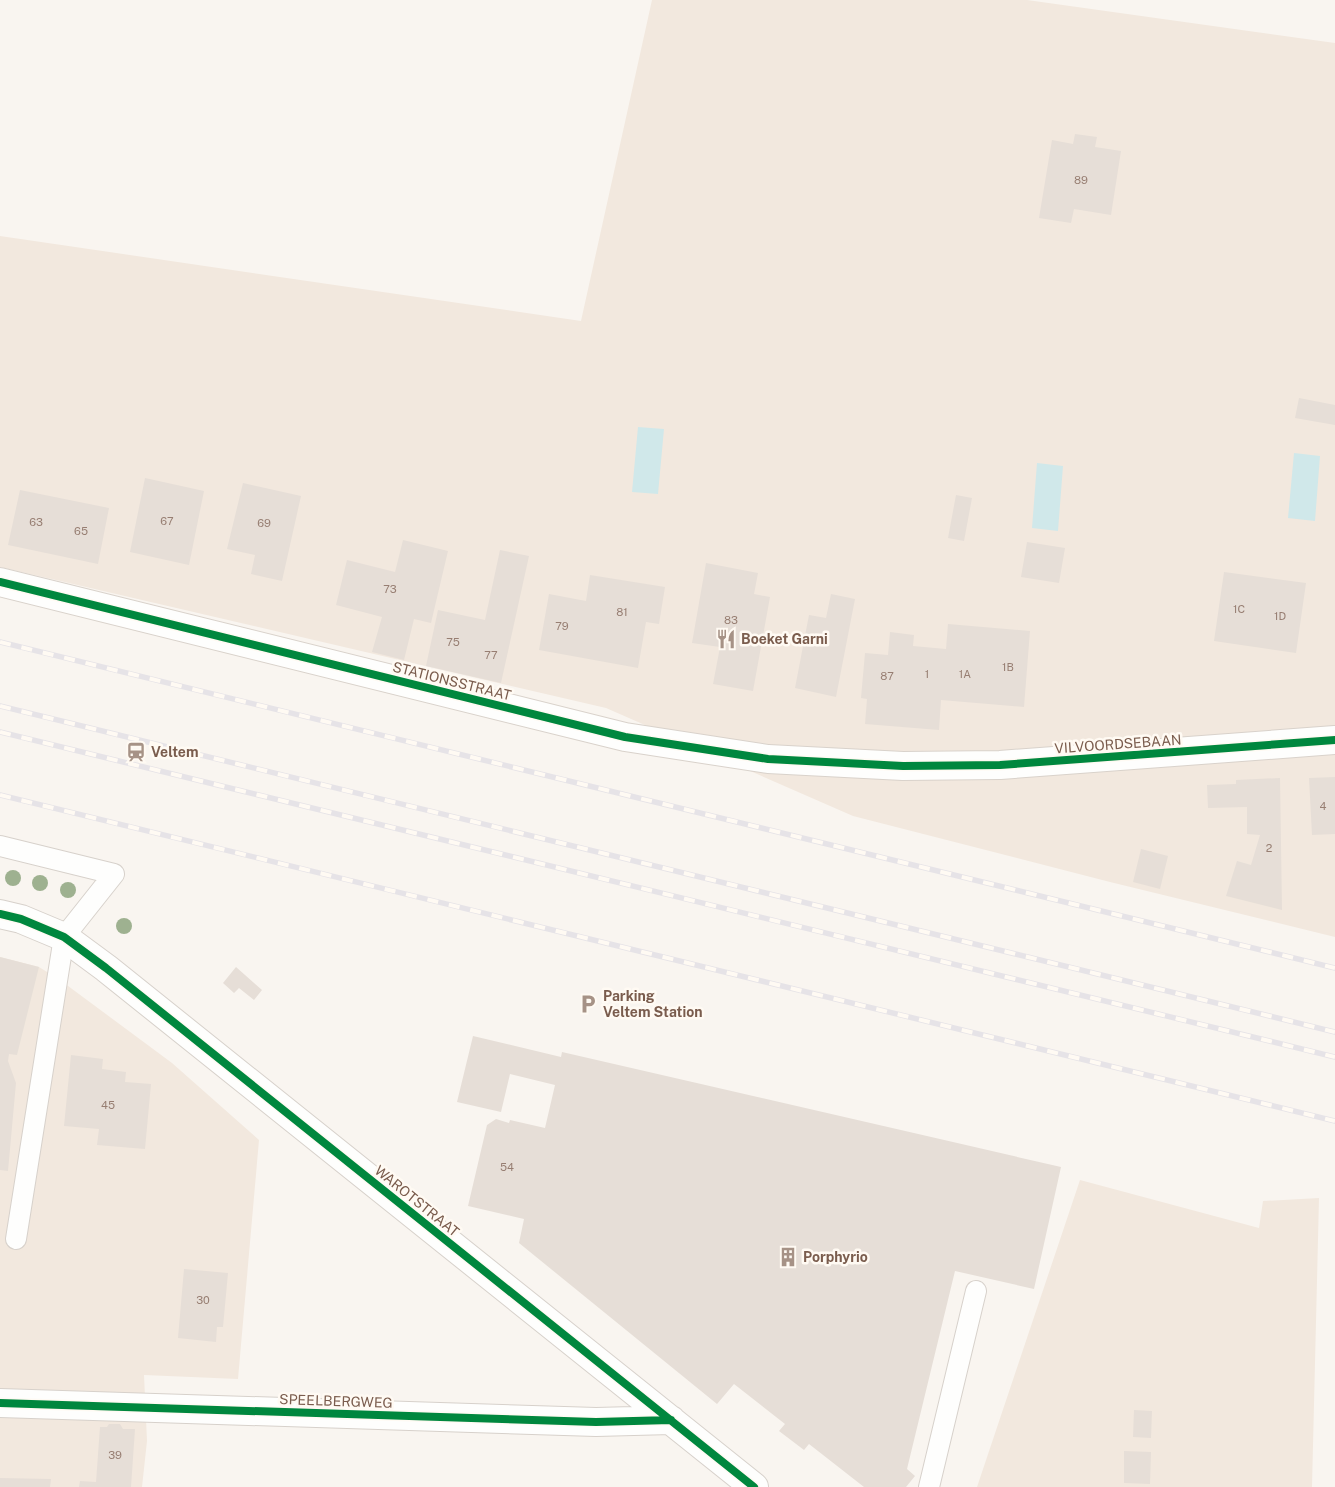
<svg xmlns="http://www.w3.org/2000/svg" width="1335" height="1487" viewBox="0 0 1335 1487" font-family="'Public Sans',sans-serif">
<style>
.residential{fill:#f2e8de}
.water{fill:#d0e8ea}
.building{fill:#e6ded7}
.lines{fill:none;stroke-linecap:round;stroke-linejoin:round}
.lane-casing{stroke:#d7d1cb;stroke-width:22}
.street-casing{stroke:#d7d1cb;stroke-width:30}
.secondary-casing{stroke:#d9d2cb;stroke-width:30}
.lane{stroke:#fefefd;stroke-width:20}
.street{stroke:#fefefd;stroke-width:28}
.secondary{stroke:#fefefd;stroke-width:28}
.rail-casing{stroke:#e6e3e7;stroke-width:5.5}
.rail{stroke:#fffaf3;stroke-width:4;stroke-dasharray:11;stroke-linecap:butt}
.cycleway-casing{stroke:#fffaf3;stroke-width:11}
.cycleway{stroke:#00873e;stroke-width:8}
.tree{fill:#9eb190}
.labels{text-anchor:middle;stroke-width:5;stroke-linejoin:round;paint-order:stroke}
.number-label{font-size:11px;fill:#977e72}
.poi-label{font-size:14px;font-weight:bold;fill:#7a5c4d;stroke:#fffaf3;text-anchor:start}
.street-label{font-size:14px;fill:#7a5c4d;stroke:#fffaf3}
</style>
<rect width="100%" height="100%" fill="#f9f5f0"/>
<path class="residential" d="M652,0H1027L1335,43V937L1110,882L853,816L606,708L0,567V236L581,321Z
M0,957L39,967L60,980L172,1063L259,1140L238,1379L144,1375L147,1441L142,1487H0Z
M1080,1180L1259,1228L1263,1201L1319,1198L1312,1487H977Z"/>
<path class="water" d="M638,427L664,429L658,494L632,492Z
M1294,453L1320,456L1315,521L1288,518Z
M1037,463L1063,466L1058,531L1032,528Z"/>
<path class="building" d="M1075,134L1097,137L1095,147L1121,151L1111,215L1074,209L1071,223L1039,218L1052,140L1073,144Z
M1299,398L1335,405V425L1295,418Z
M145,478L204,491L189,565L130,552Z
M243,483L301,496L282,581L251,574L255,555L227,549Z
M20,490L109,508L98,564L8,545Z
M956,495L972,498L964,541L948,538Z
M403,540L448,551L431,623L414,619L404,660L372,652L382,617L336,605L347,560L395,572Z
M1027,542L1065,548L1059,583L1021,577Z
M500,550L529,556L501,683L426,666L438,610L485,620Z
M706,563L758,573L754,594L770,597L753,691L713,684L720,647L692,643Z
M1224,572L1306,583L1296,653L1214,641Z
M590,575L665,587L659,624L646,622L638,668L539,650L549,594L586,601Z
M831,594L855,599L836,697L795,688L809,615L826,618Z
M948,624L1030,631L1024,707L941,700L939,730L865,724L867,699L861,698L865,653L888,655L890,632L914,635L913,646L946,649Z
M1335,777V834L1312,835L1309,778Z
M1280,778L1282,910L1226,896L1237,861L1251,865L1260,835L1247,834V807L1208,808L1207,785L1236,784V780Z
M1141,849L1168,856L1160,889L1133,882Z
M0,957L39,967L17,1055L9,1054L8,1061L16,1083L8,1171L0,1170Z
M236,967L262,990L254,1000L239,988L234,993L223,983Z
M473,1036L561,1057L562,1052L1061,1167L1034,1289L955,1271L907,1469L915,1476L906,1487H864L809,1444L804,1450L779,1431L785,1424L734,1384L717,1404L519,1243L524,1219L468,1206L487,1125L496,1119L509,1123L510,1120L545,1128L555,1085L510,1074L501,1112L457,1102Z
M71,1055L103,1059L102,1069L126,1072L125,1082L151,1084L145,1149L97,1145L99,1129L64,1126Z
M184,1269L228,1273L223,1327H217L216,1342L178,1338Z
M1134,1410L1152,1411L1151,1438L1133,1437Z
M109,1424H120L123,1429H135L131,1487H79L80,1481L96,1482L100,1427H107Z
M1124,1451L1151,1452L1150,1484L1124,1483Z
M0,1478L51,1479L50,1487H0Z"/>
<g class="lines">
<defs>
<path id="lane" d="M0,846L114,874L64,937L16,1239
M929,1487L976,1291"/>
<path id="street" d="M0,914L21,919L64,937L106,968L754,1487
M0,1403L596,1422L671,1420"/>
<path id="secondary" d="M0,582L625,737L768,759L903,766L1000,765L1335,740"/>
</defs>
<use href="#lane" class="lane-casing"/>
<use href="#street" class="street-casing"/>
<use href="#secondary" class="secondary-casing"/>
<use href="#lane" class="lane"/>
<use href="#street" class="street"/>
<use href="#secondary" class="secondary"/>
<defs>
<path id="rail" d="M0,642L1335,968
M0,706L1335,1032
M0,732L1335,1057
M0,795L1335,1121"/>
</defs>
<use href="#rail" class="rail-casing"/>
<use href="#rail" class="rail"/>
<defs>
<path id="cycleway" d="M0,582L625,737L768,759L903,766L1000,765L1335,740
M0,914L21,919L64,937L106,968L754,1487
M0,1403L596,1422L671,1420"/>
</defs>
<use href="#cycleway" class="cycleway-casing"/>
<use href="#cycleway" class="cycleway"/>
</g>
<g class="tree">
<circle cx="13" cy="878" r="8"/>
<circle cx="40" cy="883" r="8"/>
<circle cx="68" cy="890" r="8"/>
<circle cx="124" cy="926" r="8"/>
</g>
<defs>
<symbol id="restaurant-bare" viewBox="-9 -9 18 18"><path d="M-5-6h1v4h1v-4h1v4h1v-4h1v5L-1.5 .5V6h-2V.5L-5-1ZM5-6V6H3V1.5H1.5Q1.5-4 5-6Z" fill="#a69286" stroke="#fffaf3" stroke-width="2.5" paint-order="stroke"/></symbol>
<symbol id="station-bare" viewBox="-9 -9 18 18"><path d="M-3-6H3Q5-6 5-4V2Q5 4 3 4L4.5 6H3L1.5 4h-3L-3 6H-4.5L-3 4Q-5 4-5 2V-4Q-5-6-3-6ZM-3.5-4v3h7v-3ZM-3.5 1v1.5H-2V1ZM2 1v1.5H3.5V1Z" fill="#a69286" stroke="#fffaf3" stroke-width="2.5" paint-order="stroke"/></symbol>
<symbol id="parking-bare" viewBox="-9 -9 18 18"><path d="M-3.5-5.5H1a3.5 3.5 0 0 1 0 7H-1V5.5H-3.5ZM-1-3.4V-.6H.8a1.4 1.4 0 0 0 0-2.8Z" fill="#a69286" stroke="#fffaf3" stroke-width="2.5" paint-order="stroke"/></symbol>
<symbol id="building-bare" viewBox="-9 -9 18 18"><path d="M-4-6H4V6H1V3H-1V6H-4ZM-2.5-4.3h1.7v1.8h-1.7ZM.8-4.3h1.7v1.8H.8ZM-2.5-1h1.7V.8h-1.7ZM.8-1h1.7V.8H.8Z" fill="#a69286" stroke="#fffaf3" stroke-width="2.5" paint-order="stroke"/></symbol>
</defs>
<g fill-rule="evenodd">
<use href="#restaurant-bare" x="712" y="625" width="28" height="28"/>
<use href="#station-bare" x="122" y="738" width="28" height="28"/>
<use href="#parking-bare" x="574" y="990" width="28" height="28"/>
<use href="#building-bare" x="774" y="1243" width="28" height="28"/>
</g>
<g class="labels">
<g class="number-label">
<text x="1081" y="184">89</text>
<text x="167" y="525">67</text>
<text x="36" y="526">63</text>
<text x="264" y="527">69</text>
<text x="81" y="535">65</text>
<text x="390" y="593">73</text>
<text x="1239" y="613">1C</text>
<text x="622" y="616">81</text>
<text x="1280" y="620">1D</text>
<text x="731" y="624">83</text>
<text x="562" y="630">79</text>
<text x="453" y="646">75</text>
<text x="491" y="659">77</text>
<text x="1008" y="671">1B</text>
<text x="927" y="678">1</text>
<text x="965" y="678">1A</text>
<text x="887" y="680">87</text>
<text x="1323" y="810">4</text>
<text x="1269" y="852">2</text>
<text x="108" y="1109">45</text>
<text x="507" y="1171">54</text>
<text x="203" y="1304">30</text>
<text x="115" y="1459">39</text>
</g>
<g class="poi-label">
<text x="741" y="644">Boeket Garni</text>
<text x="151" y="757">Veltem</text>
<text x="603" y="1001">Parking<tspan x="603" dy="16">Veltem Station</tspan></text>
<text x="803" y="1262">Porphyrio</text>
</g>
<g class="street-label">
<text transform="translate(452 681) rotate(14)" y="5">STATIONSSTRAAT</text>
<text transform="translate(1118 744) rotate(-4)" y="5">VILVOORDSEBAAN</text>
<text transform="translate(417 1201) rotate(39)" y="5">WAROTSTRAAT</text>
<text transform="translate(336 1401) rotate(2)" y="5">SPEELBERGWEG</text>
</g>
</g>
</svg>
